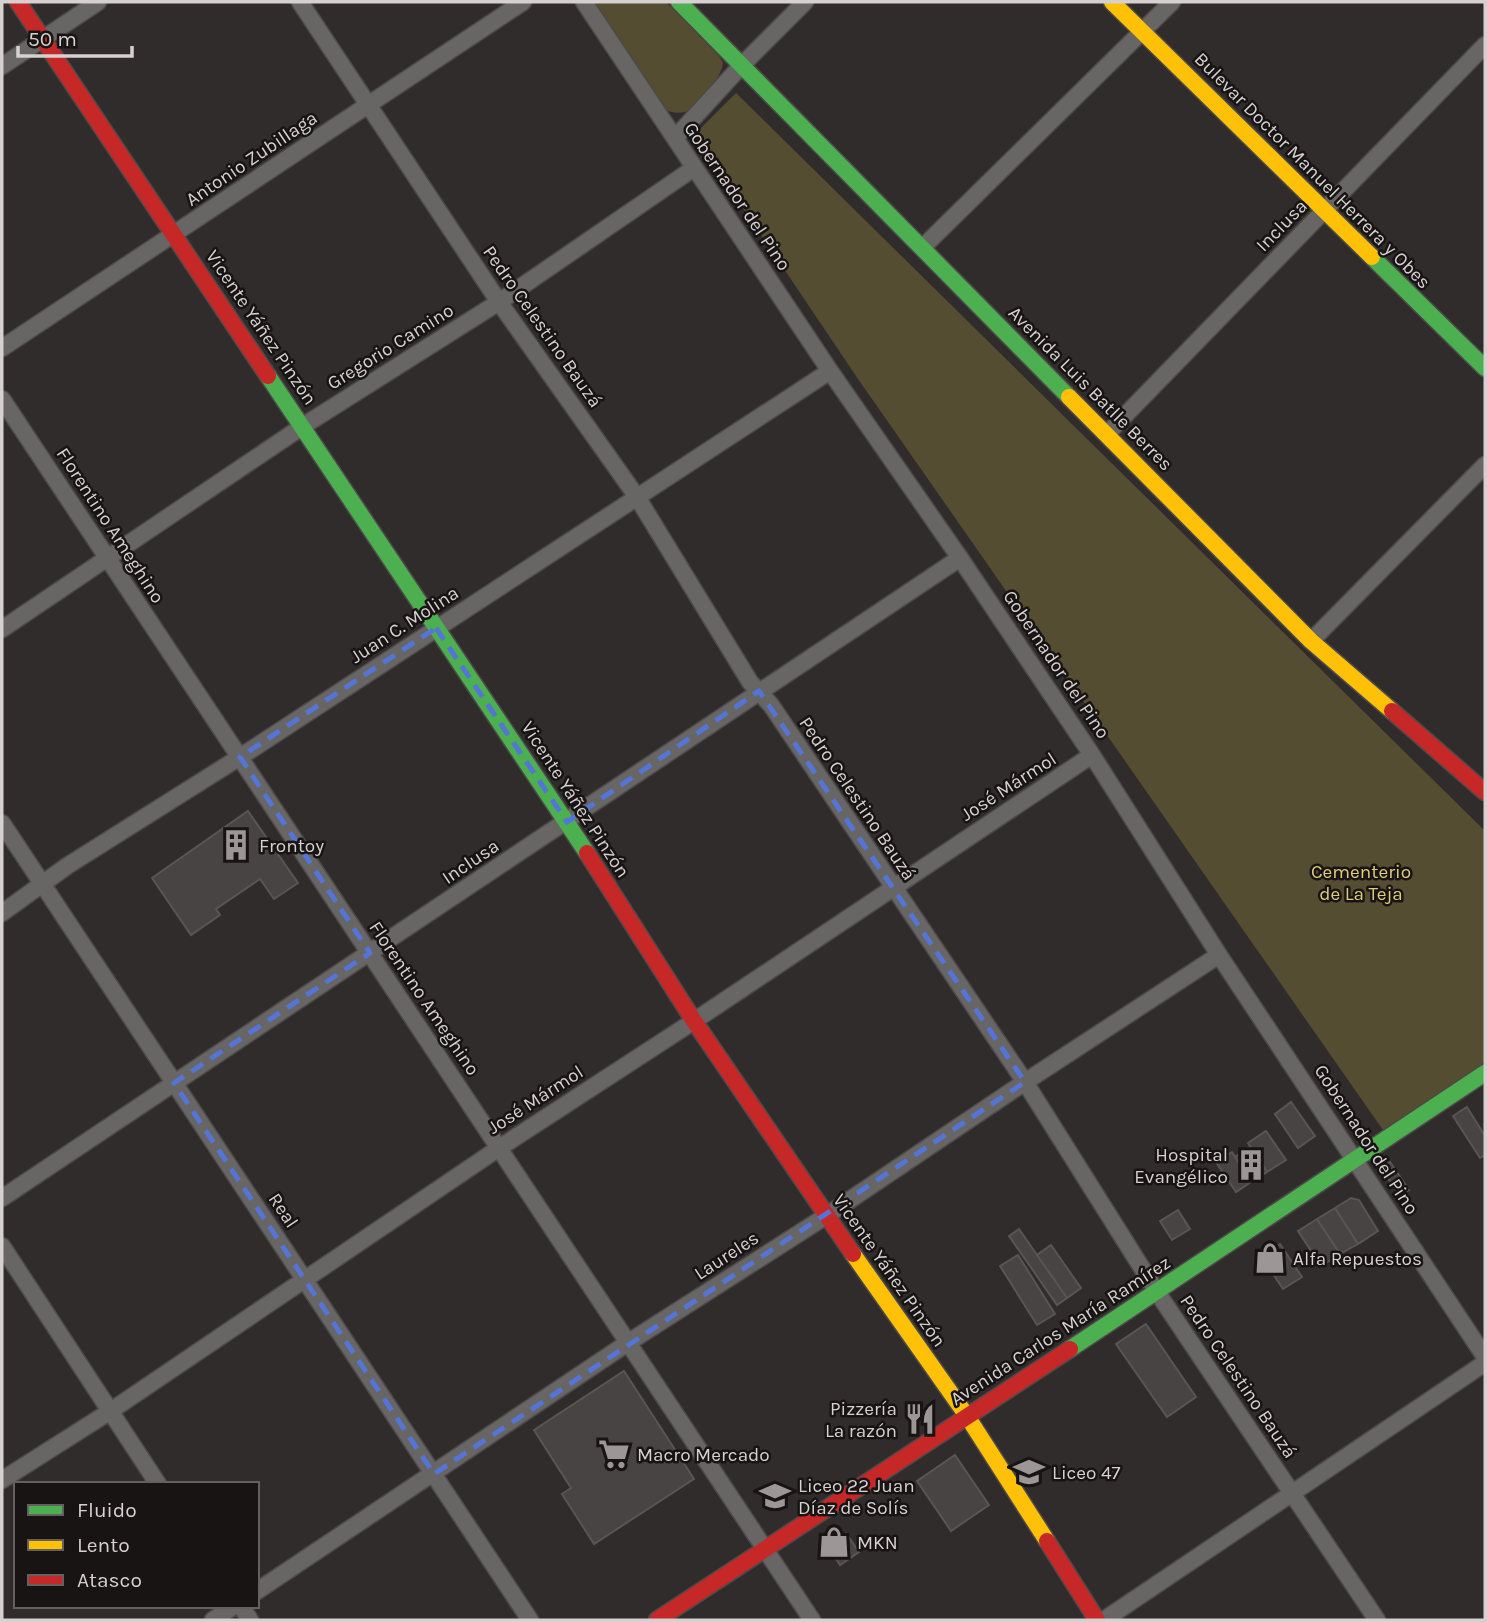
<svg xmlns="http://www.w3.org/2000/svg" width="1487" height="1622" viewBox="0 0 1487 1622" font-family="Karla,sans-serif">
<style>
.green{fill:#554d31}
.building{fill:#484444;stroke:#585554;stroke-width:2}
.lines{fill:none;stroke-linecap:round;stroke-linejoin:round}
.street-casing{stroke:#4d4a49;stroke-width:19}
.fast-casing{stroke:#4d4a49;stroke-width:19}
.slow-casing{stroke:#4d4a49;stroke-width:19}
.jam-casing{stroke:#4d4a49;stroke-width:19}
.street{stroke:#686565;stroke-width:16}
.fast{stroke:#4caf50;stroke-width:16}
.slow{stroke:#ffc107;stroke-width:16}
.jam{stroke:#c62828;stroke-width:16}
.marked{fill:none;stroke:#5475d6;stroke-width:5;stroke-dasharray:14 9;stroke-linejoin:round}
.labels{text-anchor:middle;stroke-width:5;stroke-linejoin:round;paint-order:stroke}
.street-label{font-size:19px;fill:#d6d1d0;stroke:#171413}
.poi-label{font-size:19px;fill:#d6d1d0;stroke:#171413;text-anchor:start}
.park-label{font-size:19px;fill:#e1cb7a;stroke:#171413}
</style>
<rect width="100%" height="100%" fill="#302c2b"/>
<path class="green" d="M592,2H666L719,56L723,63C722,77 698,107 685,112C677,114 670,112 663,109Z
M736,93L1485,831V1062L1383,1130L858,379L694,135Z"/>
<path class="building" d="M248,811L298,883L274,899L260,879L216,909L220,915L191,935L152,878Z
M1291,1102L1315,1136L1298,1148L1275,1114Z
M1467,1107L1485,1136V1155L1480,1158L1453,1116Z
M1266,1131L1286,1160L1267,1172L1248,1143Z
M1250,1147L1267,1172L1251,1182L1235,1157Z
M1232,1152L1251,1182L1236,1192L1216,1162Z
M1390,1162L1409,1190L1400,1196L1381,1168Z
M1351,1198L1359,1200L1378,1231L1358,1244L1335,1208Z
M1335,1208L1358,1244L1340,1254L1317,1219Z
M1178,1210L1190,1229L1172,1240L1160,1221Z
M1317,1219L1340,1254L1321,1266L1298,1231Z
M1019,1229L1067,1298L1057,1305L1009,1236Z
M1280,1244L1302,1277L1283,1289L1261,1256Z
M1051,1245L1081,1288L1067,1298L1037,1255Z
M1018,1255L1055,1314L1037,1325L1000,1266Z
M1146,1324L1196,1397L1167,1417L1116,1344Z
M624,1371L694,1479L594,1544L562,1494L571,1488L534,1430Z
M955,1455L989,1505L951,1531L917,1481Z
M846,1533L859,1552L840,1565L827,1545Z"/>
<g class="lines">
<defs>
<path id="street" d="M300,2L499,302L637,497L750,682L771,705L1025,1082L1157,1292L1377,1620
M584,2L830,371L960,558L1092,755L1219,955L1485,1357
M2,66L98,2
M675,138L741,66L805,2
M923,247L1172,2
M2,348L523,2
M2,399L812,1620
M1107,434L1485,45
M2,629L303,426L499,302L694,168
M1311,641L1485,465
M2,823L530,1620
M2,913L67,866L240,757L830,371
M2,1198L960,558
M2,1246L158,1484
M2,1480L109,1412L499,1148L694,1021L1092,755
M257,1591L629,1342L826,1216L1025,1082L1219,955
M241,1606L250,1620
M213,1620L234,1606
M1104,1620L1485,1363"/>
<path id="fast" d="M679,2L1069,397
M1372,257L1485,368
M268,376L587,853
M1070,1349L1485,1073"/>
<path id="slow" d="M1112,2L1372,257
M1069,397L1311,641L1392,711
M853,1254L967,1416L1047,1541"/>
<path id="jam" d="M18,2L268,376
M1392,711L1485,792
M587,853L694,1021L853,1254
M1047,1541L1097,1620
M657,1620L1070,1349"/>
</defs>
<use href="#street" class="street-casing"/>
<use href="#fast" class="fast-casing"/>
<use href="#slow" class="slow-casing"/>
<use href="#jam" class="jam-casing"/>
<use href="#street" class="street"/>
<use href="#fast" class="fast"/>
<use href="#slow" class="slow"/>
<use href="#jam" class="jam"/>
</g>
<path class="marked" d="M436,628L567,822L759,691L1025,1082L434,1474L174,1083L370,953L240,757Z"/>
<defs>
<symbol id="building-bare" viewBox="-9 -9 18 18"><path d="M-4-6H4V6H1V3H-1V6H-4ZM-2.5-4.3h1.7v1.8h-1.7ZM.8-4.3h1.7v1.8H.8ZM-2.5-1h1.7V.8h-1.7ZM.8-1h1.7V.8H.8Z" fill="#9c9796" stroke="#171413" stroke-width="2.5" paint-order="stroke"/></symbol>
<symbol id="shop-bare" viewBox="-9 -9 18 18"><path d="M-5-2.5h2.3a2.7 3.5 0 0 1 5.4 0H5L5.5 6h-11ZM-1.5-2.5h3a1.5 2.3 0 0 0-3 0Z" fill="#9c9796" stroke="#171413" stroke-width="2.5" paint-order="stroke"/></symbol>
<symbol id="restaurant-bare" viewBox="-9 -9 18 18"><path d="M-5-6h1v4h1v-4h1v4h1v-4h1v5L-1.5 .5V6h-2V.5L-5-1ZM5-6V6H3V1.5H1.5Q1.5-4 5-6Z" fill="#9c9796" stroke="#171413" stroke-width="2.5" paint-order="stroke"/></symbol>
<symbol id="supermarket-bare" viewBox="-9 -9 18 18"><path d="M-6-5.5h2.5l.6 2H6L4.5 2H-2.5L-4.4-4H-6ZM-1.5 3.2a1.3 1.3 0 1 0 .1 0ZM3 3.2a1.3 1.3 0 1 0 .1 0Z" fill="#9c9796" stroke="#171413" stroke-width="2.5" paint-order="stroke"/></symbol>
<symbol id="school-bare" viewBox="-9 -9 18 18"><path d="M0-5L7-2L0 1L-7-2ZM-4 1L0 2.5L4 1V4Q0 6-4 4Z" fill="#9c9796" stroke="#171413" stroke-width="2.5" paint-order="stroke"/></symbol>
</defs>
<g fill-rule="evenodd">
<use href="#building-bare" x="214" y="823" width="44" height="44"/>
<use href="#building-bare" x="1229" y="1143" width="44" height="44"/>
<use href="#shop-bare" x="1248" y="1236" width="44" height="44"/>
<use href="#restaurant-bare" x="898" y="1397" width="44" height="44"/>
<use href="#supermarket-bare" x="592" y="1432" width="44" height="44"/>
<use href="#school-bare" x="1007" y="1450" width="44" height="44"/>
<use href="#school-bare" x="753" y="1474" width="44" height="44"/>
<use href="#shop-bare" x="812" y="1520" width="44" height="44"/>
</g>
<g class="labels">
<g class="street-label">
<text transform="translate(251 158) rotate(-34)" y="7">Antonio Zubillaga</text>
<text transform="translate(1313 170) rotate(45)" y="7">Bulevar Doctor Manuel Herrera y Obes</text>
<text transform="translate(738 196) rotate(56)" y="7">Gobernador del Pino</text>
<text transform="translate(1281 225) rotate(-46)" y="7">Inclusa</text>
<text transform="translate(543 326) rotate(55)" y="7">Pedro Celestino Bauzá</text>
<text transform="translate(262 327) rotate(56)" y="7">Vicente Yáñez Pinzón</text>
<text transform="translate(390 346) rotate(-32)" y="7">Gregorio Camino</text>
<text transform="translate(1091 388) rotate(45)" y="7">Avenida Luis Batlle Berres</text>
<text transform="translate(111 525) rotate(57)" y="7">Florentino Ameghino</text>
<text transform="translate(404 624) rotate(-33)" y="7">Juan C. Molina</text>
<text transform="translate(1057 664) rotate(56)" y="7">Gobernador del Pino</text>
<text transform="translate(1008 786) rotate(-33)" y="7">José Mármol</text>
<text transform="translate(858 798) rotate(56)" y="7">Pedro Celestino Bauzá</text>
<text transform="translate(576 799) rotate(57)" y="7">Vicente Yáñez Pinzón</text>
<text transform="translate(470 861) rotate(-34)" y="7">Inclusa</text>
<text transform="translate(425 998) rotate(56)" y="7">Florentino Ameghino</text>
<text transform="translate(535 1099) rotate(-33)" y="7">José Mármol</text>
<text transform="translate(1367 1139) rotate(57)" y="7">Gobernador del Pino</text>
<text transform="translate(284 1210) rotate(56)" y="7">Real</text>
<text transform="translate(726 1255) rotate(-33)" y="7">Laureles</text>
<text transform="translate(890 1270) rotate(55)" y="7">Vicente Yáñez Pinzón</text>
<text transform="translate(1060 1330) rotate(-33)" y="7">Avenida Carlos María Ramírez</text>
<text transform="translate(1239 1376) rotate(56)" y="7">Pedro Celestino Bauzá</text>
</g>
<g class="poi-label">
<text x="259" y="852">Frontoy</text>
<text x="1228" y="1161" text-anchor="end">Hospital<tspan x="1228" dy="22">Evangélico</tspan></text>
<text x="1293" y="1265">Alfa Repuestos</text>
<text x="897" y="1415" text-anchor="end">Pizzería<tspan x="897" dy="22">La razón</tspan></text>
<text x="637" y="1461">Macro Mercado</text>
<text x="1052" y="1479">Liceo 47</text>
<text x="798" y="1492">Liceo 22 Juan<tspan x="798" dy="22">Díaz de Solís</tspan></text>
<text x="857" y="1549">MKN</text>
</g>
<g class="park-label">
<text x="1361" y="878">Cementerio<tspan x="1361" dy="22">de La Teja</tspan></text>
</g>
</g>
<rect width="1487" height="1622" fill="none" stroke="#d6d1d0" stroke-width="7"/>
<rect x="14" y="1482" width="245" height="126" fill="#171413" stroke="#63605f" stroke-width="2"/>
<rect x="28" y="1505" width="35" height="10" fill="#4caf50" stroke="#63605f" stroke-width="2"/>
<text x="77" y="1517" font-size="21" fill="#d6d1d0">Fluido</text>
<rect x="28" y="1540" width="35" height="10" fill="#ffc107" stroke="#63605f" stroke-width="2"/>
<text x="77" y="1552" font-size="21" fill="#d6d1d0">Lento</text>
<rect x="28" y="1575" width="35" height="10" fill="#c62828" stroke="#63605f" stroke-width="2"/>
<text x="77" y="1587" font-size="21" fill="#d6d1d0">Atasco</text>
<path d="M18 46v10h114v-10" fill="none" stroke="#d6d1d0" stroke-width="3.5"/>
<text x="28" y="46" font-size="21" fill="#d6d1d0" stroke="#171413" stroke-width="5" paint-order="stroke">50 m</text>
</svg>
